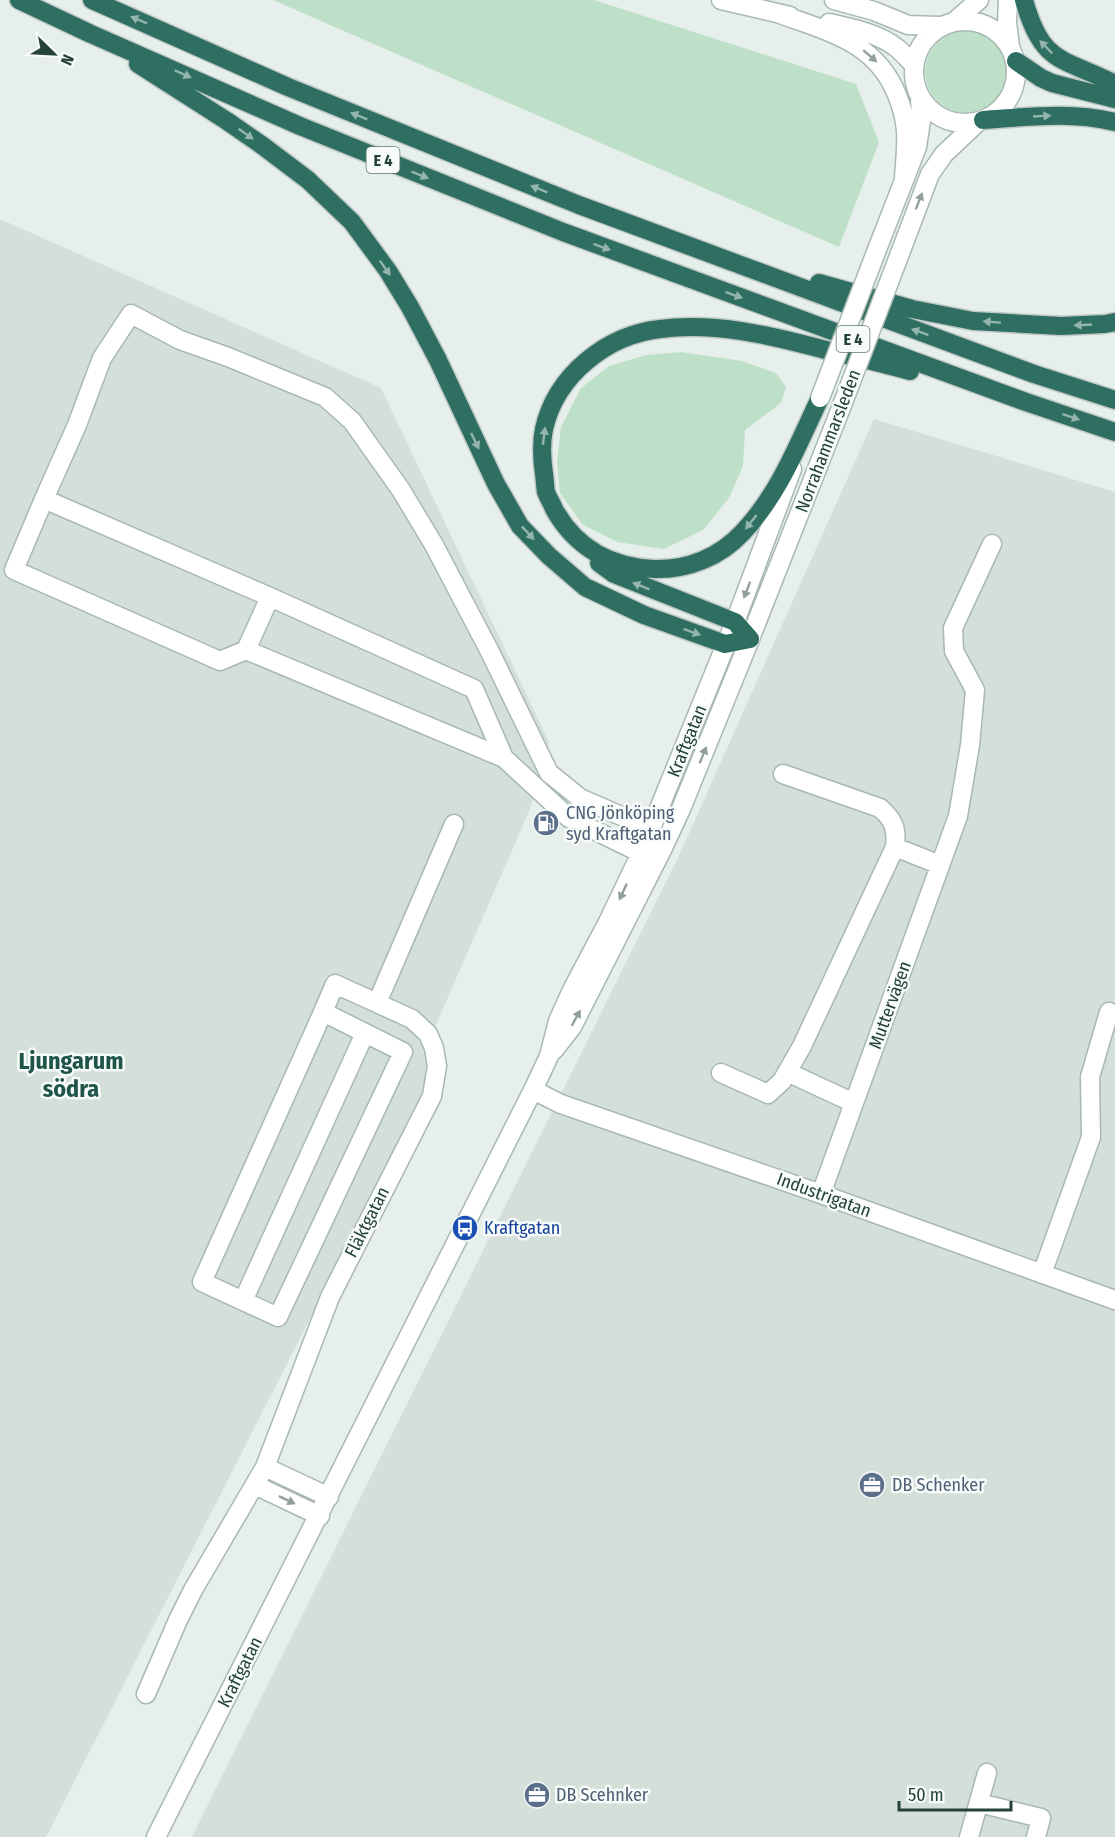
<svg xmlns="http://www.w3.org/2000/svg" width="1115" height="1837" viewBox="0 0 1115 1837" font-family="'Fira Sans Condensed',sans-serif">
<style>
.built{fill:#d4dfda}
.green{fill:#bfe0c8}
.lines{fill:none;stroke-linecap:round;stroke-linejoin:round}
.minor-casing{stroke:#a8b8b2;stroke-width:21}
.highway-casing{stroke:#c2cac8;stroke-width:21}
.minor{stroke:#fff;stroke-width:18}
.highway{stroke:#2f6f62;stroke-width:18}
.minor-bridge-casing{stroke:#a8b8b2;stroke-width:21;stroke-linecap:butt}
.minor-bridge{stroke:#fff;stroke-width:18}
.oneway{fill:#93b5ae}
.oneway2{fill:#92a09c}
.labels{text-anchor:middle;stroke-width:5;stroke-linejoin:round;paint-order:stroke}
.shield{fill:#f7fbf9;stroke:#637a73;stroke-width:1.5}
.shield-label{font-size:16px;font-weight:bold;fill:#24423a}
.street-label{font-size:18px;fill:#24423a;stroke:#f7fbf9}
.service-label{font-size:18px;fill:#4e5e75;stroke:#f7fbf9;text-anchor:start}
.transit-label{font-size:18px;fill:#164399;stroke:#f7fbf9;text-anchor:start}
.district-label{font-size:24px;font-weight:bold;fill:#1f5548;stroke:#f7fbf9}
</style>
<rect width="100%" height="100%" fill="#e6efeb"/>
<path class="built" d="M0,219L381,388L549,742L530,809L425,1050L428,1065V1087L46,1837H0Z
M874,419L1115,492V1837H192L677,860Z"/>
<path class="green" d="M273,0H594L856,84L879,142L839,247Z
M925 72a41 41 0 1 1 82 0a41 41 0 1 1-82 0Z
M681,352L742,361L776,373L786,387L781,403L745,430L743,466L729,498L703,530L664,549L617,542L583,525L560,493L557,462L561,427L581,388L609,366L646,355Z"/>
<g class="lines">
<defs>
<path id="minor" d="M721,0L790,16
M834,0L874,11L908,25L940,26
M1008,0L1007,22L1010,46
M780,14C829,32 876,42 897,95C902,107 905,119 906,131C907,147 905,162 904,178
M914 72a51 51 0 1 1 102 0a51 51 0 1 1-102 0Z
M955,21L979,0
M829,23C851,28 878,33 897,48C903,53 908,59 914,65
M878,247L917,147L921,121L920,97
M899,256L930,174L944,154L978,122
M131,314L180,340L228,357L325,397L352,421L401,490L434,545L489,650L549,773L580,798L651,829L662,850L641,853L569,818L504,758L474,689L270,597L44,499L77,425L102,358Z
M44,499L14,570L220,661L246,650L504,758
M246,650L270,597
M783,774L880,808C894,820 897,829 895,847L940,865
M377,1003L454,824
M554,1050L572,1027L662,850L681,809L750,639L841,408
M787,1072L854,1103
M721,1073L768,1094L782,1081L802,1046L895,847
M533,1090L561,1104L821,1194L1115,1300
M821,1194L958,816L970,745L975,690L954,651L953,628L992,544
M1042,1274L1091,1137L1090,1077L1109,1012
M243,1301L365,1033
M265,1467L329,1497
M255,1485L320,1516
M146,1694L178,1620L193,1590L265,1467L330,1297L432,1096L437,1066L434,1048L428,1034L412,1019L335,984L323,1012L202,1282L278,1317L403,1052L323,1012
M979,1803L1041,1818L1036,1837
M156,1837L533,1090L549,1056L558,1021L572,990L608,922L641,853L735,622L792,469
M969,1837L987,1773"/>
<path id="highway" d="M19,0L91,34L300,126L563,232L1026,402L1115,432
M92,0L288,87L579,205L1034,374L1115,400
M1024,0C1042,65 1062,57 1115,84
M1016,61L1041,78L1052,83L1115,99
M138,64L227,121L263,146L308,180L352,222L388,271L410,307L438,360L496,484L520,526L549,556L585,587L644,615L725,644L750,639
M983,120C1027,117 1072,111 1115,122
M819,283L912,309L973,321L1061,326L1105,324L1115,322
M820,398C798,444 779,494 743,532C720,557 688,570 654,569C610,567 575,547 554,509C552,503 548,498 546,492C545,487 545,480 544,474C542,460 541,443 544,429C556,375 607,335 660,329C715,322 769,335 822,349C851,356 881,363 910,371
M599,563L614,574L735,622L750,639"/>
</defs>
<use href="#minor" class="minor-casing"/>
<use href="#highway" class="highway-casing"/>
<use href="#minor" class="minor"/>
<use href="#highway" class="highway"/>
<defs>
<path id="minor-bridge" d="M820,398L878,247
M841,408L899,256"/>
</defs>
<use href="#minor-bridge" class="minor-bridge-casing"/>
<use href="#minor-bridge" class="minor-bridge"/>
</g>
<defs><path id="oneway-solid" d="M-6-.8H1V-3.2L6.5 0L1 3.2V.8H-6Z" transform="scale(1.5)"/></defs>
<g class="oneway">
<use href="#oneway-solid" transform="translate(139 20) rotate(-157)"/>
<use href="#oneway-solid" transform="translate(1046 47) rotate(-134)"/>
<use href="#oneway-solid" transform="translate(183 74) rotate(24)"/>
<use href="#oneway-solid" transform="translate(359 116) rotate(-158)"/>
<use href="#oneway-solid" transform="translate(1042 116) rotate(-3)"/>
<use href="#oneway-solid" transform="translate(246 134) rotate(35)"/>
<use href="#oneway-solid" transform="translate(420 175) rotate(22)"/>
<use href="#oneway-solid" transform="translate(539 189) rotate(-158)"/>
<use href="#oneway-solid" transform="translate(602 247) rotate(20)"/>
<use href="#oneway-solid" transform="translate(385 268) rotate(55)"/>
<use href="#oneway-solid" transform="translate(734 295) rotate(20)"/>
<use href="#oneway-solid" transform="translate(992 322) rotate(-176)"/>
<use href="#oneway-solid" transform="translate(1083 325) rotate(177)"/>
<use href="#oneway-solid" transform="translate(920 332) rotate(-160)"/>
<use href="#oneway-solid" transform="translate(1071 417) rotate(18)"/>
<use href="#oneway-solid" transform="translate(544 436) rotate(-83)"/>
<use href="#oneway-solid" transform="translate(475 441) rotate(64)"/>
<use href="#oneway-solid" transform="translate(751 522) rotate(128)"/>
<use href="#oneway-solid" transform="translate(528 533) rotate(47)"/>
<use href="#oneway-solid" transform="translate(641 586) rotate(-158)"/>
<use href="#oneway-solid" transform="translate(692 632) rotate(20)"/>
</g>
<g class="oneway2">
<use href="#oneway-solid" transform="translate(870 56) rotate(41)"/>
<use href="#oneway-solid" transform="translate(919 201) rotate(-69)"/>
<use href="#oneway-solid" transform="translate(747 590) rotate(111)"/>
<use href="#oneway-solid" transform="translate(703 755) rotate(-68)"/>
<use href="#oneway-solid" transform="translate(623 892) rotate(115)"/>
<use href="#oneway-solid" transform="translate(576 1018) rotate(-61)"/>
<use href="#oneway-solid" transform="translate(287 1500) rotate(26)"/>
</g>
<defs>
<symbol id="fuel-disc" viewBox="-11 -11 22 22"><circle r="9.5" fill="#5c6f8a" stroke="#f7fbf9"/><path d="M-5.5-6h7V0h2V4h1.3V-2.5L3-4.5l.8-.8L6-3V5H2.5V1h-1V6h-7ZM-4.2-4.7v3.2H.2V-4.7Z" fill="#fff"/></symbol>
<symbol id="bus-disc" viewBox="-11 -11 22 22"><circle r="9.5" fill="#1a4fb4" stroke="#f7fbf9"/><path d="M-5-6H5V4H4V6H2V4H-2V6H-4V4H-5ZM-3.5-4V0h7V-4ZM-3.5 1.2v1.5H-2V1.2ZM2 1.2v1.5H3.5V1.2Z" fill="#fff"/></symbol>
<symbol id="office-disc" viewBox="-11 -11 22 22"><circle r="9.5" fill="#5c6f8a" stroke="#f7fbf9"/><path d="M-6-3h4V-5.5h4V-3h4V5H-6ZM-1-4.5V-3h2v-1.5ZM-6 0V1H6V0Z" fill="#fff"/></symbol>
</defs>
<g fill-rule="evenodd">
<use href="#fuel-disc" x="531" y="808" width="30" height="30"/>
<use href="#bus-disc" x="450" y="1213" width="30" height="30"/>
<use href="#office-disc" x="857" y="1470" width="30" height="30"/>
<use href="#office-disc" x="522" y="1780" width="30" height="30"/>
</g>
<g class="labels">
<g class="shield">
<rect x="366.5" y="147" width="33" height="26" rx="4.5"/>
<rect x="836.5" y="326" width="33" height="26" rx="4.5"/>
</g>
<g class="shield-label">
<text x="383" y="166">E 4</text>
<text x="853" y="345">E 4</text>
</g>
<g class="street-label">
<text transform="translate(828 441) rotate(-69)" y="6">Norrahammarsleden</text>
<text transform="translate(687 741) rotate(-68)" y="6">Kraftgatan</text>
<text transform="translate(890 1005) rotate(-70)" y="6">Muttervägen</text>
<text transform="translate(824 1195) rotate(20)" y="6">Industrigatan</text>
<text transform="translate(367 1222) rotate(-63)" y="6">Fläktgatan</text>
<text transform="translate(240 1672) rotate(-63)" y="6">Kraftgatan</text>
</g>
<g class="service-label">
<text x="566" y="819">CNG Jönköping<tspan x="566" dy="21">syd Kraftgatan</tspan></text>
<text x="892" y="1491">DB Schenker</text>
<text x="556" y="1801">DB Scehnker</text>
</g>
<g class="transit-label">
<text x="484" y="1234">Kraftgatan</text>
</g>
<g class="district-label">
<text x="71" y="1069">Ljungarum<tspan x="71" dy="28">södra</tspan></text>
</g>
</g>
<g transform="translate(54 54) rotate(114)" stroke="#f7fbf9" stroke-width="4.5" paint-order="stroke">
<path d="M0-4.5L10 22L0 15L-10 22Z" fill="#24423a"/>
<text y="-9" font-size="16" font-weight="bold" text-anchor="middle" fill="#24423a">N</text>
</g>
<path d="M899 1801v9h112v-9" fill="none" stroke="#24423a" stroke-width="3"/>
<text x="908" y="1801" font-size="18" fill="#24423a" stroke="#f7fbf9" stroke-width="4.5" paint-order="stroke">50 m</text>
</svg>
